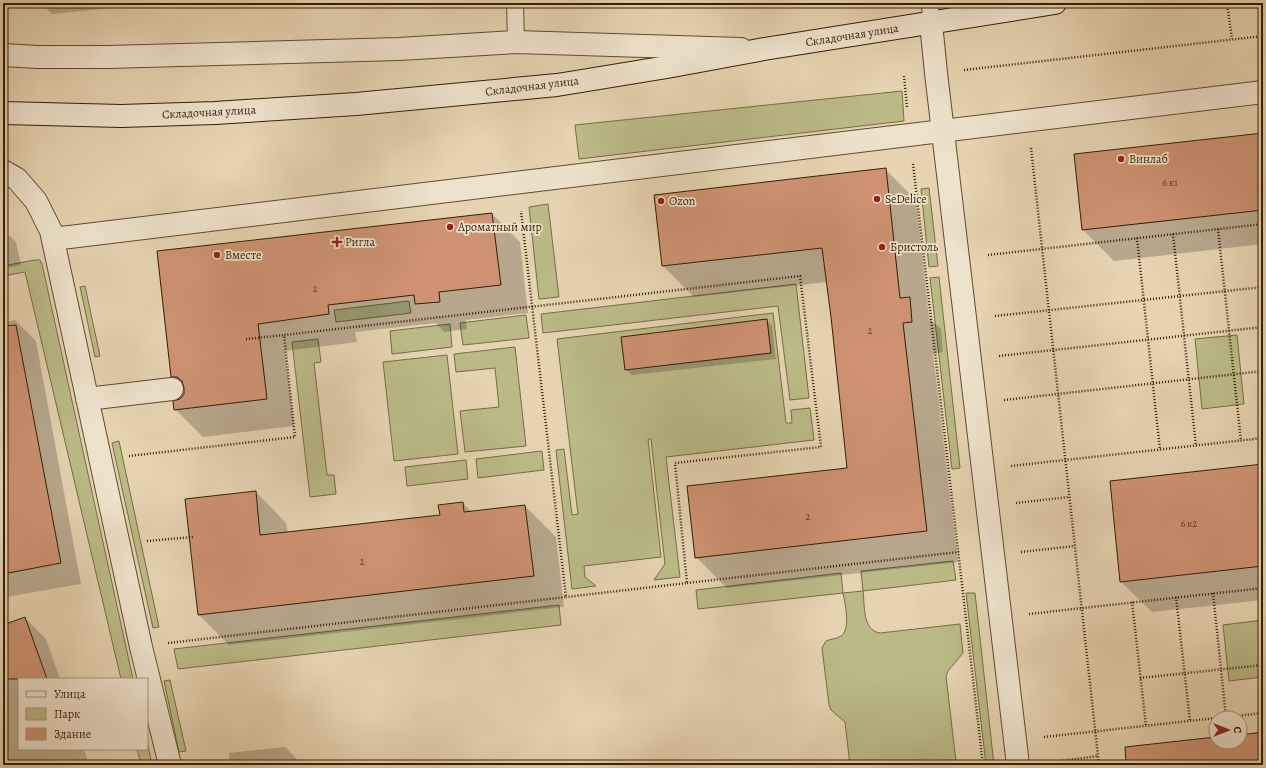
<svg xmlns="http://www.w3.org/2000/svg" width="1266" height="768" viewBox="0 0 1266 768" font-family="Alegreya,serif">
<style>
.green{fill:#bbba87;stroke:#786c44}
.shadow{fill:#0003}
.building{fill:#ce9272;stroke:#341e02}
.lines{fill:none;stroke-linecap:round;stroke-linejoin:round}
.lane-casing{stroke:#604b2e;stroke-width:18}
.street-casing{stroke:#604b2e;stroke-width:24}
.secondary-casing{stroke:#341e02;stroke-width:24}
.path{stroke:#341e02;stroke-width:2.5;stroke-dasharray:1 2;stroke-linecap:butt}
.lane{stroke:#eee2cc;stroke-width:16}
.street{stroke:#eee2cc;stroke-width:22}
.secondary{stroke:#eee2cc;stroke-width:22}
.poi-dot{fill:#8f2418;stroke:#eee2cc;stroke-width:1.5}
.labels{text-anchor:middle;stroke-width:3.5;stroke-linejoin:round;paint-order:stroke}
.number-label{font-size:10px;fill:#5a3b1e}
.street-label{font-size:12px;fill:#341e02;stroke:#eee2cc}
.poi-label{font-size:12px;fill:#341e02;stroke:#eee2cc;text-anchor:start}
</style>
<rect width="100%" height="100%" fill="#e5d3b1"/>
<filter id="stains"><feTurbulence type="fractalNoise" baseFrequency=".005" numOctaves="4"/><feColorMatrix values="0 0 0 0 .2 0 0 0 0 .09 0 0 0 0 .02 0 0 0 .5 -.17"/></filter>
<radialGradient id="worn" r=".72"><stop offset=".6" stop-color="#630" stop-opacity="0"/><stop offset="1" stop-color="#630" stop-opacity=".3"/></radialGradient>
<path class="green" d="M902,91L904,121L579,159L575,125Z
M929,188L938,266L929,267L921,189Z
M548,204L559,297L539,299L529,207Z
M35,260H40L42,264L133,679H121L25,272L3,276V266Z
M939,277L960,468L952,469L930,278Z
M796,284L809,398L790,400L778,306L543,333L541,314Z
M85,286L100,356L95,357L80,287Z
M409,301L411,313L336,322L334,310Z
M773,313L786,423H792L791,410L810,408L814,440L666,457L680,577L654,580L665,564L651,439H648L661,557L584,566L585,577L596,586L572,589L556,450L564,449L572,515L578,514L557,339Z
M526,315L529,338L463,345L460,323Z
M450,324L452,347L392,354L390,331Z
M1237,335L1244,404L1202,409L1195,339Z
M318,339L321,362L314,363L327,475H334L336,494L310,497L292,342Z
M515,347L526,446L465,452L460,411L499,407L495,368L456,372L454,354Z
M447,355L458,454L394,461L383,362Z
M119,441L159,627L153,628L112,443Z
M542,451L544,470L478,478L476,459Z
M466,460L468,479L407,486L405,467Z
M953,561L956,580L863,591L861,571Z
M841,573L843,593L863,591C865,606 862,630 880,633L960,624L963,653L948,671L946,676L956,762L958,765H850L845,722L831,710L829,705L822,648L826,641C830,639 837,639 841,636C851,630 845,603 843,593L698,609L696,590Z
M966,593H975L994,765H986Z
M559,605L561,625L178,669L174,649Z
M1263,620V677L1229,681L1223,625Z
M170,680L186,751L179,752L164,681Z
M147,741L152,765H141L137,749H147Z"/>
<path class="shadow" d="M41,3H158L52,14Z
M1263,134V244L1114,261L1083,230Z
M885,169L916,200L929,318L941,329L943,352L933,354L958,562L727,588L696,557L848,469L827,282L694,297L663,266L655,196Z
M492,214L520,242L528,313L466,320L467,329L444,332L436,323L355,332L357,342L285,351L294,426L203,437L175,409L185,394V390L171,376L158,252Z
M10,236L16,242L21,265L3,269V238Z
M15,320L36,341L81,584L6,597L3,594V323Z
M766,320L772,326L776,359L632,375L626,369Z
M1263,465V600L1152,612L1121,582Z
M256,492L286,523L288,533L441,516L463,503L472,512L525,506L556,537L564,607L229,645L199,615Z
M25,618L46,639L60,679H19V749H84L89,765H3V626Z
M285,747L297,759V765H230L229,753Z"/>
<path class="building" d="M1263,133V210L1082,230L1074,154Z
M886,168L900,298L910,297L912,322L903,323L927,531L695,558L687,486L847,468L831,317L822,248L662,266L654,195Z
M492,213L501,285L439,292L440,302L415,304L414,295L328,305L329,314L258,324L267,399L174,410L173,401L180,399L184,394V388L182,381L177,377H171L157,251Z
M767,319L771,353L625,370L621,337Z
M16,325L61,563L3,574V326Z
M1263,464V566L1120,582L1110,481Z
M256,491L260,535L440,515L438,505L463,502L464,512L525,505L534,576L198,615L185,499Z
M25,617L47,679H3V625Z
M1263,732V765H1126L1125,747L1216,737V742H1240V735Z"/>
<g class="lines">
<defs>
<path id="lane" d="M515,3L516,42
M930,3L931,23"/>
<path id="street" d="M931,23L936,73L1018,765
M3,55L38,57H107L399,49L516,42L741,49
M3,171L17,179L36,201L51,231L141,647L170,765
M53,239L1263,92
M87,399L172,389"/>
<path id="secondary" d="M3,113L121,116L215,113L356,104L557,85L667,67L764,49L1055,3"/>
</defs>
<use href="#lane" class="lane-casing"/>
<use href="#street" class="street-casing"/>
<use href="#secondary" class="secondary-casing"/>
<path class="path" d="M1227,3L1232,39
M964,70L1263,36
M904,76L907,107
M1031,148L1099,765
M913,164L983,765
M1218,229L1241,441
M1173,234L1196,446
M1137,238L1160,450
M988,255L1263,224
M995,316L1263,287
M246,339L284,335
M999,356L1263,327
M1004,400L1263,371
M129,456L295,437L284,335L800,276L821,447L675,463L687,583L566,597
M1011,466L1263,438
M1016,503L1069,497
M147,541L193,537
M1021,552L1075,546
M687,583L959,552
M1213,593L1226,717
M1176,597L1190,721
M1132,602L1146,726
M1029,614L1263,588
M168,643L566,597L521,211
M1140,678L1263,665
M1218,718L1263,713
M1044,737L1216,718
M1045,763L1098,756"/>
<use href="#lane" class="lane"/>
<use href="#street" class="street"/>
<use href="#secondary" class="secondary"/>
</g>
<g class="poi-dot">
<circle cx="1121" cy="159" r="4"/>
<circle cx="877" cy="199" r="4"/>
<circle cx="661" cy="201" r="4"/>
<circle cx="450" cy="227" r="4"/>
<path d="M335 236h4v4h4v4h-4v4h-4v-4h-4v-4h4z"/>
<circle cx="882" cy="247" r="4"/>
<circle cx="217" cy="255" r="4"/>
</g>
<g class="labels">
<g class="number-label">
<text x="1170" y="186">6 к1</text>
<text x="315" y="292">2</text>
<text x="870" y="334">2</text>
<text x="808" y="520">2</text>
<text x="1189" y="527">6 к2</text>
<text x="362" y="565">2</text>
</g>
<g class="street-label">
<text transform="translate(852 35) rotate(-9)" y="4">Складочная улица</text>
<text transform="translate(532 86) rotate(-7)" y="4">Складочная улица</text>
<text transform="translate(209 112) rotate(-3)" y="4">Складочная улица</text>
</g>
<g class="poi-label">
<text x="1129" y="163">Винлаб</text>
<text x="885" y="203">SeDelice</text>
<text x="669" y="205">Ozon</text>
<text x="458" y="231">Ароматный мир</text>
<text x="345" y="246">Ригла</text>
<text x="890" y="251">Бристоль</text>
<text x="225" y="259">Вместе</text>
</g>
</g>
<rect width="1266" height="768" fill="none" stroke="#e5d3b1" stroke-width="16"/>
<rect x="4" y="4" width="1258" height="760" fill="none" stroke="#341e02" stroke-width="2"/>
<rect x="8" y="8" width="1250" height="752" fill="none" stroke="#341e02"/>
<rect x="18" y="678" width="130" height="72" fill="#eee2cc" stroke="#a4947b"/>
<rect x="26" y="691" width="20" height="6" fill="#eee2cc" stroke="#a4947b"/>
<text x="54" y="698" font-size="12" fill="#341e02">Улица</text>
<rect x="26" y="708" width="20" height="12" fill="#bbba87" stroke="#a4947b"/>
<text x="54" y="718" font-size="12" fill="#341e02">Парк</text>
<rect x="26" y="728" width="20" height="12" fill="#ce9272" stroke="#a4947b"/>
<text x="54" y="738" font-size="12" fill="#341e02">Здание</text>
<g transform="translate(1228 730) rotate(90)"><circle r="19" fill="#eee2cc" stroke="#a4947b"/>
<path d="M0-3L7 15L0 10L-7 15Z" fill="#8f2418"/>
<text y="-6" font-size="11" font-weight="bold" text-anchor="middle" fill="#341e02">С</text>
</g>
<rect width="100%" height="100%" filter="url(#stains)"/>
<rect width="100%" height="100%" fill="url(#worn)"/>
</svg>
